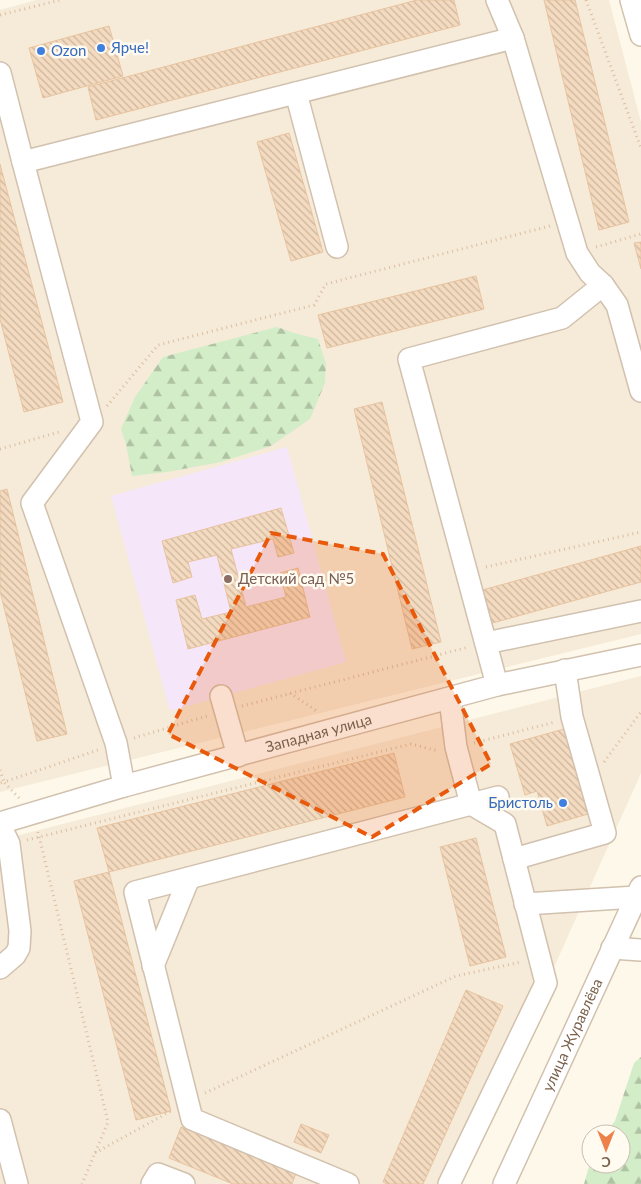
<svg xmlns="http://www.w3.org/2000/svg" width="641" height="1184" viewBox="0 0 641 1184" font-family="Lato,sans-serif">
<style>
.residential{fill:#f6ebd8}
.education{fill:#f5e6fa}
.forest{fill:url(#forest-firs)}
.building{fill:url(#building-back-hatch);stroke:#e8c39f}
.lines{fill:none;stroke-linecap:round;stroke-linejoin:round}
.minor-casing{stroke:#d1c1ae;stroke-width:24}
.path{stroke:#dabea2;stroke-width:3;stroke-dasharray:1 4;stroke-linecap:butt}
.minor{stroke:#fff;stroke-width:21}
.marked{fill:#e8590c;fill-opacity:0.2;stroke:#e8590c;stroke-width:4;stroke-dasharray:10 6;stroke-linejoin:round}
.shop-dot{fill:#3f7fe0;stroke:#fffbf1;stroke-width:2}
.education-dot{fill:#8d6e63;stroke:#fffbf1;stroke-width:2}
.labels{text-anchor:middle;stroke-width:5;stroke-linejoin:round;paint-order:stroke}
.shop-label{font-size:15px;fill:#366cbe;stroke:#fffbf1;text-anchor:start}
.education-label{font-size:15px;fill:#785e54;stroke:#fffbf1;text-anchor:start}
.street-label{font-size:15px;fill:#7a614b;stroke:#fffbf1}
</style>
<defs>
<pattern id="forest-firs" width="22" height="20" patternUnits="userSpaceOnUse" patternTransform="scale(1.25)"><rect width="22" height="20" fill="#d2edc7"/><path d="M5 1l3.5 6h-7zM16 11l3.5 6h-7z" fill="#afc3a4"/></pattern>
<pattern id="building-back-hatch" width="6" height="6" patternUnits="userSpaceOnUse" patternTransform="scale(1.25)"><rect width="6" height="6" fill="#f4dbc0"/><path d="M-1 5l2 2M0 0l6 6M5-1l2 2" fill="none" stroke="#cbb59e"/></pattern>
</defs>
<rect width="100%" height="100%" fill="#fdf8ea"/>
<path class="residential" d="M36,0H609L641,122V634L0,792V10Z
M641,676V773L457,1184H0V840Z"/>
<path class="education" d="M287,447L346,662L170,711L111,496Z"/>
<path class="forest" d="M277,327L294,333L318,339L326,364L325,383L310,419L271,446L221,462L167,472L132,476L126,444L121,429L135,397L163,357Z
M641,1057V1184H584L591,1159V1164H621V1134H605L615,1121L634,1063Z"/>
<path class="building" d="M417,0H454L460,25L96,120L88,87Z
M544,0H575L629,222L599,230Z
M109,26L123,76L43,98L29,48Z
M289,133L323,252L291,261L257,142Z
M0,164L63,402L24,412L0,319Z
M641,242V269L634,243Z
M476,276L484,309L327,348L318,315Z
M382,402L441,642L412,649L354,409Z
M7,489L67,734L37,741L0,591V491Z
M281,508L294,553L278,557L273,539L231,549L246,607L286,597L280,573L298,568L310,617L188,649L176,600L195,595L202,619L231,612L217,555L188,562L192,577L173,583L162,541Z
M641,546V582L489,624L479,591Z
M564,729L588,814L547,826L537,791L525,795L510,744Z
M394,753L405,797L109,872L97,828Z
M476,838L506,957L470,966L440,847Z
M109,872L171,1111L136,1120L74,881Z
M466,990L503,1006L423,1184H387L383,1182Z
M301,1124L329,1135L321,1153L294,1142Z
M181,1127L296,1173L292,1184H233L169,1158Z"/>
<g class="lines">
<defs>
<g id="minor">
<path d="M497,0L513,38L577,253L590,273L603,285L617,305L641,391"/>
<path d="M631,0L641,35"/>
<path d="M0,73L23,162L513,38"/>
<path d="M296,93L337,247"/>
<path d="M23,162L92,422L32,503L116,743L124,786"/>
<path d="M486,643L641,611"/>
<path d="M497,685L409,359L562,318L603,285"/>
<path d="M221,696L238,756"/>
<path id="s1" d="M0,823L124,786L497,685L641,655"/>
<path d="M0,825L9,844L20,931L19,948L15,955L0,968"/>
<path d="M514,859L605,833L572,717L565,670"/>
<path d="M525,904L636,897"/>
<path d="M612,948L641,950"/>
<path d="M153,966L189,878"/>
<path d="M0,1120L17,1184"/>
<path d="M152,1184L158,1174L184,1184"/>
<path d="M348,1184L192,1119L135,892L498,797"/>
<path d="M449,1184L546,983L505,824L471,804L456,747L450,699"/>
<path id="s2" d="M504,1184L641,887"/>
</g>
</defs>
<use href="#minor" class="minor-casing"/>
<path class="path" d="M586,0L641,148
M0,15L60,0
M596,247L641,234
M107,406L158,345L314,305L326,284L550,226
M0,449L59,432
M486,567L641,532
M290,693L318,712
M242,706L469,647
M134,738L207,716
M474,743L555,722
M604,762L641,712
M0,770L4,782L0,783
M19,798L4,782L98,750
M38,832L108,1122L82,1184
M27,840L411,744L438,751
M205,1093L456,976L521,962
M95,1153L171,1111"/>
<use href="#minor" class="minor"/>
</g>
<path class="marked" d="M271,533L383,554L491,764L372,837L168,734Z"/>
<g class="shop-dot">
<circle cx="101" cy="48" r="5"/>
<circle cx="41" cy="51" r="5"/>
<circle cx="563" cy="803" r="5"/>
</g>
<circle class="education-dot" cx="228" cy="579" r="5"/>
<g class="labels">
<g class="shop-label">
<text x="111" y="53">Ярче!</text>
<text x="51" y="56">Ozon</text>
<text x="553" y="808" text-anchor="end">Бристоль</text>
</g>
<g class="education-label">
<text x="238" y="584">Детский сад №5</text>
</g>
<g class="street-label">
<text dy="5" stroke="none"><textPath href="#s1" startOffset="331">Западная улица</textPath></text>
<text dy="5" stroke="none"><textPath href="#s2" startOffset="164">улица Журавлёва</textPath></text>
</g>
</g>
<g transform="translate(606 1149) rotate(180)"><circle r="24" fill="#fffbf1" stroke="#cabdaf"/>
<path d="M0-4L9 19L0 12L-9 19Z" fill="#ec814b"/>
<text y="-8" font-size="14" font-weight="bold" text-anchor="middle" fill="#7a614b">С</text>
</g>
</svg>
